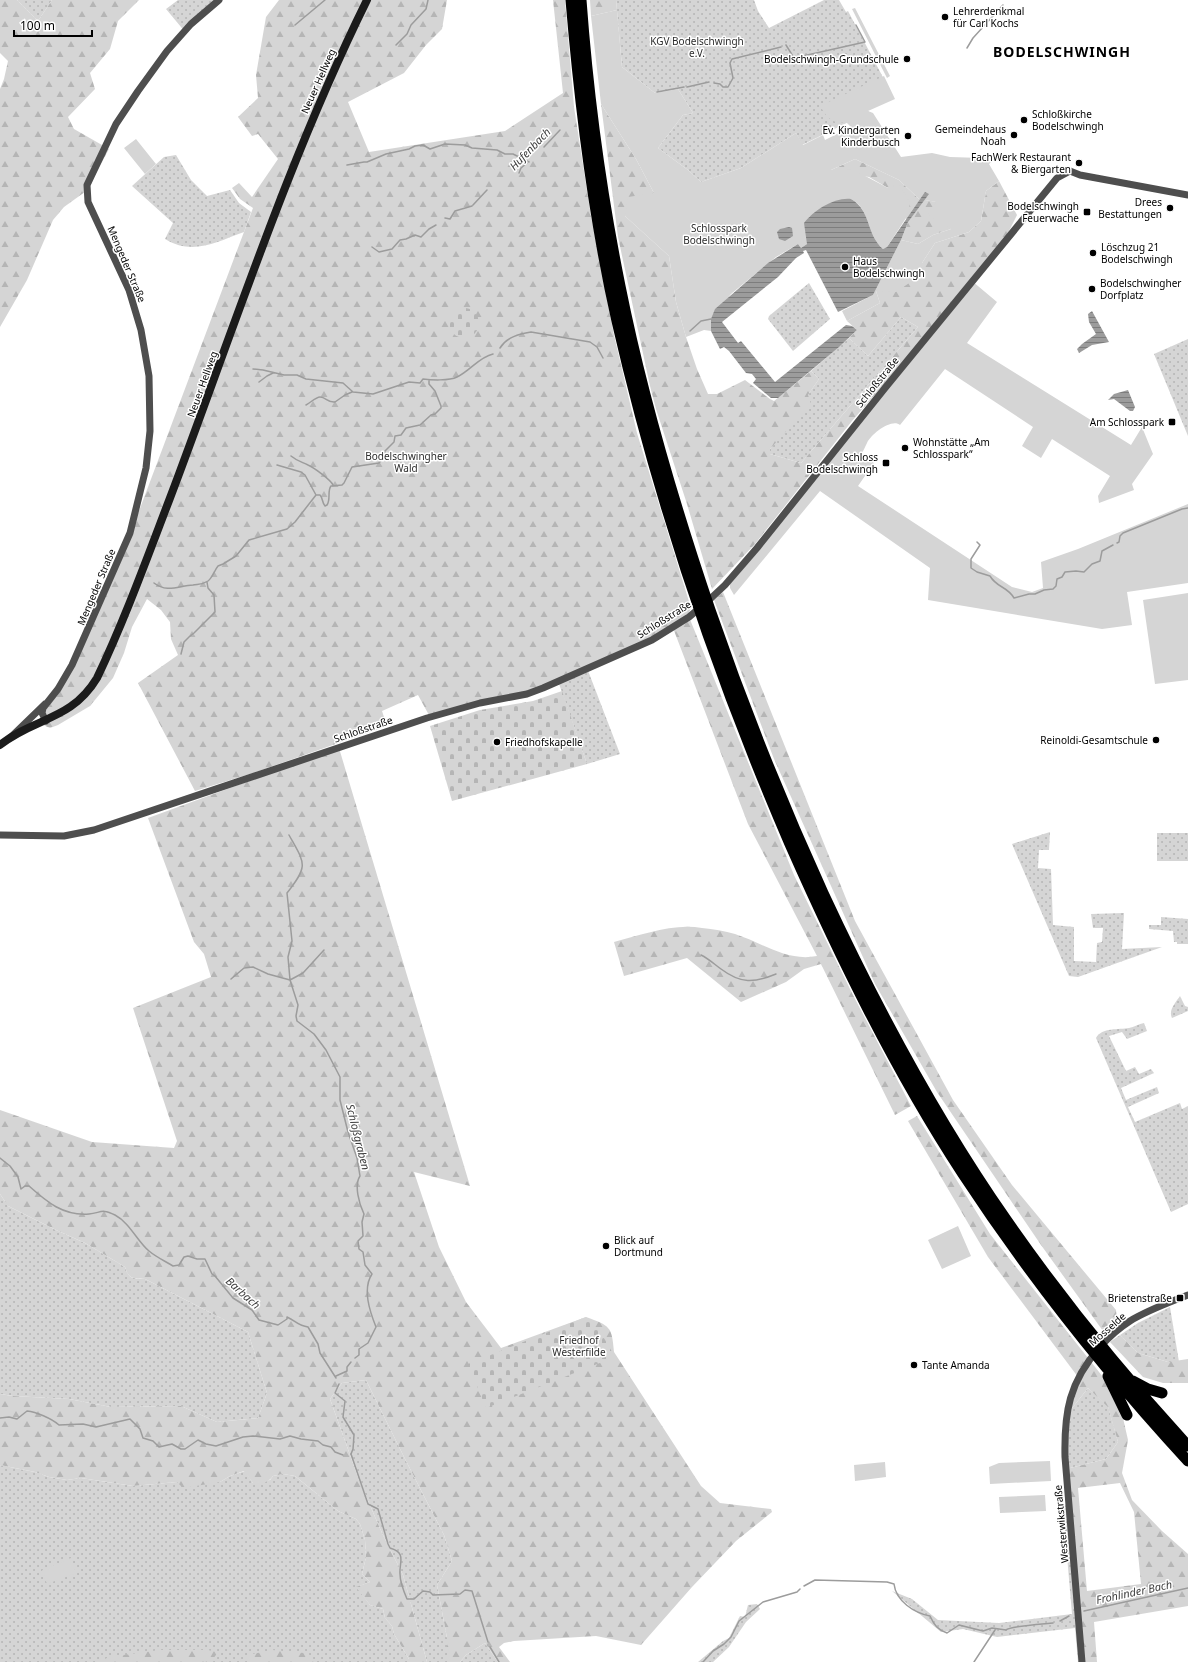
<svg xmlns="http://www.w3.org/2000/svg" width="1188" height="1662" viewBox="0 0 1188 1662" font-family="'Noto Sans',sans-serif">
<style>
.grass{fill:url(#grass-dots)}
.forest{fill:url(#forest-firs);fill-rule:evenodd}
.cemetery{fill:url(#cemetery-stones)}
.park{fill:#d5d5d5}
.water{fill:url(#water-rules)}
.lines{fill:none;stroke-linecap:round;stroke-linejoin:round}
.stream{stroke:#9c9c9c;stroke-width:1.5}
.tertiary{stroke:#4e4e4e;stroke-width:7}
.secondary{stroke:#1b1b1b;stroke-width:8}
.motorway{stroke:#000;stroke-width:11}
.poi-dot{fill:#000;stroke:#fff;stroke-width:1.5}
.labels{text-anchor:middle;stroke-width:3;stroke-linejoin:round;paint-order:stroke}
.poi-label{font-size:10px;fill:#000;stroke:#fff;text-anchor:end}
.park-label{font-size:10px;fill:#2c2c2c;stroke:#fff}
.street-label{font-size:10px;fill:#000;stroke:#fff}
.water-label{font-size:11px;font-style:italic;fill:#3d3d3d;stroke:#fff}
.district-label{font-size:14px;font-weight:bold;letter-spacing:1px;fill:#000;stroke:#fff}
</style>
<defs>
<pattern id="grass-dots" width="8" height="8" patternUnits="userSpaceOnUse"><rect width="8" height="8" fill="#d5d5d5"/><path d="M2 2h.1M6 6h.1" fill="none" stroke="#b5b5b5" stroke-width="1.8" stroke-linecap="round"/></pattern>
<pattern id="forest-firs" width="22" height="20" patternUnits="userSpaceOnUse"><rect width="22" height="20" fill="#d5d5d5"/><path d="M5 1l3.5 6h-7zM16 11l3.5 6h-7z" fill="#b5b5b5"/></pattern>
<pattern id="cemetery-stones" width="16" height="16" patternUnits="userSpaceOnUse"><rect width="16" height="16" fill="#d5d5d5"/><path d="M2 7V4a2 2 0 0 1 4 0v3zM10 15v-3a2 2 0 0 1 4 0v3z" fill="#b5b5b5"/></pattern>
<pattern id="water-rules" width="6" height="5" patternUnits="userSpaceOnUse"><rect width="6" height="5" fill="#9c9c9c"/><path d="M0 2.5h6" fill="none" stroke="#7d7d7d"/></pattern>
</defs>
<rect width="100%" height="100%" fill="#fff"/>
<path class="grass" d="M17,0H52L38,21Z
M178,0H222L186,33L166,9Z
M616,0H754L758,11L769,28L824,0H839L846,12L848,11L886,83L867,109L869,112L802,145L796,133L741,168L701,182L688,170L658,148L683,115L693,113L678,89L655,93L622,67Z
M176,155L191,180L207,196L230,190L239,203L251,212L244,232C216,242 193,256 165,239L173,223L132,186L164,157Z
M809,283L830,319L793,351L768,319L769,316Z
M901,317L918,327L801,463L770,454V449L819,379L811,371L849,338L868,356Z
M1188,339V436L1154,354Z
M587,668L620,754L587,764L558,681Z
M1050,832L1049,850H1039L1038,868L1051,869L1053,925L1074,927V961L1096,962L1097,943L1102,942L1103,928H1093L1091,914L1124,913L1122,949L1162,947L1078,977L1069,976L1012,844Z
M1157,833H1188V861H1157Z
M1161,917L1188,919V944H1177V942H1174L1173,931L1149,929V925H1161Z
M1180,996L1185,1006L1188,1007V1011L1172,1018C1168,1010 1176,1002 1180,996Z
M1144,1023L1147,1031L1127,1039L1122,1032L1109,1036L1126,1071L1135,1067L1139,1074L1151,1069L1154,1073L1121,1088L1126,1100L1157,1087L1159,1093L1128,1107L1135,1122L1180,1103L1182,1109L1188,1106V1204L1171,1212L1096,1038C1102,1027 1119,1030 1129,1028C1134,1027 1139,1024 1144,1023Z
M0,1194L8,1206L56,1230L85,1243L125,1267C129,1280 133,1278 145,1279L248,1332L267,1393L258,1418L217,1422L181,1406L111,1407L69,1399L13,1396L0,1394Z
M1170,1307L1179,1362H1168L1138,1353L1120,1335L1138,1323Z
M366,1380L405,1459L444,1535L452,1561L437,1585L447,1638V1662H427L403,1575L382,1533L359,1480L330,1399L342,1383Z
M1088,1388L1108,1406L1118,1442L1106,1459L1066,1469V1416Z
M0,1465L35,1472L49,1477L67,1480L81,1478L133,1486L177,1482H220L230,1476L245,1471L253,1483L270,1480L273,1476L283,1474L295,1476L338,1511L356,1519L360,1524L365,1540L366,1557L362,1574L370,1582L357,1587L370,1605L383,1609L385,1618L392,1626L394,1634L409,1659V1662H0Z
M1069,1500L1082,1662H1078L1075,1628L997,1637L963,1629L941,1632L892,1591L912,1599L938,1620L999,1623L1072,1614L1063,1509Z
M757,1604L760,1609L746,1622L729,1647L713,1662H698L723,1641L729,1638L740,1616L745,1617L748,1605Z
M485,1643L498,1662H460L466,1655Z"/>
<path class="forest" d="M0,0H17L38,21L52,0H139L118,21L110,49L90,73L95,89L68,117L74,129L109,149L94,177L89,189L64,207L53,220L27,280L0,327V89L4,79L8,61L0,53Z
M279,0H447L442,29L426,45L404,73L348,102L369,152L505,131L563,93L553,0H565L574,107L591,216L614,335L637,433L691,608L686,619L689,617L794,875L853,995L911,1106L895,1115L821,964L804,969L786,982L741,1002L687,958L624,976L614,942C642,935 673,923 702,928C713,929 725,931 735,934C763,943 787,962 817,956L748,824L673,628L543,688L430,717L418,695L382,711L387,726L253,773L195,791L138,683L178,655L171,639L170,622L161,610L147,599L132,627L124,653L113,678L90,706L58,725L50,728L43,725L48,715L45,713V711L61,690L139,511L253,208L240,199L232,188L239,183L252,197L278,159L258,134L252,136L238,117L258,98L256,75L266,17Z
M590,0H616L617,10L591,16Z
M601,104L636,159L654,193L625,216L669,256L676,302L686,337L697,369L708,394H717L745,380L770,399L774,401L811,371L819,379L808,395L811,404L770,449V454L801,463L918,327L901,317L868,356L849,338L857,330L847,321L880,303L876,291L922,263L935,243L969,232L981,221L986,191L999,181L1017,215L1003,243L934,327L852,421L755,544L712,589L687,504L656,409L650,386L618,237Z
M855,159L899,180L919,199L937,202L951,229L933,235L918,244L901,240L908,222L888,188L869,177L829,171Z
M723,592L855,921L953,1100L1012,1185L1116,1310L1117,1320L1103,1331L1041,1245L937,1092L875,984L774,759L714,600Z
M339,748L470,1186L414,1172L439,1247L466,1302L501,1348L586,1317C610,1326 612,1326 614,1352L701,1486L720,1503L771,1509L772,1512L736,1541L692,1587L641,1645L596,1636L514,1641L504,1643L499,1647L510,1662H498L485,1643L466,1655L460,1662H447V1638L437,1585L452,1561L444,1535L405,1459L366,1380L342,1383L330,1399L359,1480L382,1533L403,1575L427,1662H409V1659L394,1634L392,1626L385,1618L383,1609L370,1605L356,1587L370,1582L362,1574L366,1557L365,1540L360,1524L356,1519L338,1511L295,1476L283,1474L273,1476C269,1482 261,1485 253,1483L244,1471L230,1476L220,1482L183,1488L177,1482L133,1486L81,1478L67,1480L49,1477L35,1472L0,1465V1394L13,1396L69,1399L111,1407L181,1406L217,1422L258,1418L267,1393L248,1332L145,1279C133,1278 129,1280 125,1267L85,1243L56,1230L8,1206L0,1194V1110L92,1142L174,1148L177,1141L133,1008L211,977L204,954L194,942L148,818Z
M917,1116L990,1234L1118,1396L1128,1440L1122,1473L1132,1500L1162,1531L1188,1554V1606L1094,1622L1097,1662H1082L1066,1469L1106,1459L1118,1442L1108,1407L1088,1388L1066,1416L1078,1377L988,1257L908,1121ZM1120,1483L1134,1512L1141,1584L1087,1591L1078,1488Z
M1120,1335L1138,1353L1168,1362L1188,1359V1383H1163L1143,1377L1110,1342Z
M160,1650H207L218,1652L213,1659L205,1662H99L109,1657Z
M272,1650L304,1653L314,1662H248V1655Z"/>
<path class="cemetery" d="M449 323a15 15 0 1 1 30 0a15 15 0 1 1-30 0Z
M562,691L587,764L452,801L430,726L480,710L533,701Z
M586,1317L601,1333L615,1357L486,1408L468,1364Z"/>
<path class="park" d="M855,8L890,76L887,78L852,9Z
M617,10L622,67L655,93L678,89L693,113L683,115L658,148L688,170L701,182L741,168L796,133L803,145L823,135L825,140L851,127L846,122C832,125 827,117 820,106L884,76L895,99L868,111L873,113L901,157L932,153L950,157L982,158L995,153L997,157L989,164L999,181L986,191L981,221L969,232L935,243L922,263L921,275L896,292L876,291L880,303L847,321L842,311L873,295L901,240L918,244L933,235L951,229L928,215L936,202L919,199L899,180L855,159L831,170L852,169L888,188L899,184L909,201L910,212L887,247L883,249C880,246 876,243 874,240C866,225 868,208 851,199L827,206L809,217L807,244L801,248L798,244L776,257L731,294L711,319V331L704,330L686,337L676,302L669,256L625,216L628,197L654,193L636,159L601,104L591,16Z
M136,139L156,164L145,174L124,148Z
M972,281L997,302L967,343L1131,445L1142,427L1153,454L1132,484L1134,490L1099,503L1098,496L1110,476L1052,439L1041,458L1022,446L1033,427L945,369L900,425C892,418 871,434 867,443C865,447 864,450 861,454L874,463L858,486L1012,587L1032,592L1043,588L1041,562L1078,549L1188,504V583L1127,592L1132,625L1102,629L928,600L930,568L820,491L734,595L730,588V584L750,561Z
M1188,593V680L1155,684L1143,600Z
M958,1226L971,1256L942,1269L928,1240Z
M1050,1461L1051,1481L990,1484L989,1467L999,1463Z
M885,1462L886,1477L855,1481L854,1465Z
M1045,1495L1046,1511L1000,1513L999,1497Z
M71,1558L76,1573L47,1584L42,1570Z"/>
<path class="water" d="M925,192L929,194L908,222L901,240L873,295L838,312L806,250L803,251L804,253L796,258L778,277L722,322L738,343L741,341L775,382L846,325L852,326L857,330L839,347L778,398H771L753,383L756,379L752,374L746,373L729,351L724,347L720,349L711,331V319L715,309L768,263L798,244L801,248L807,244L804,223C814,210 835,197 851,199C872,211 865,233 883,249L887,247Z
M789,227L792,228L793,236L785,241L779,239L777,232L780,229Z
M1092,311L1109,342L1092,345L1079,353L1077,349L1082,344L1096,334L1089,322L1088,314Z
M1128,390L1135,407L1133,411H1130L1114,399L1108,400L1114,394Z"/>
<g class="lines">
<path class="stream" d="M295,25L325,0
M396,45L407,34L411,25L426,9L428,0
M786,45L794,58L865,42L856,25
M967,48L973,38L1003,5
M714,83L720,84L723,87H728L733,78L730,63L732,59L781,47
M687,87L709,82
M657,92L684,87
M544,147L560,130
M347,165L364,162H367L386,154L409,149L415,146L423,145L430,149L445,144L465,145L472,148L497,150L505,154H513L529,162
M519,173L521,168L527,163
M473,205L487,190
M445,218L450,219L455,211L472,206
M372,247L379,252L392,249L400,240L406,239L415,235L421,237L429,229L436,225
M690,331L701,321L711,319
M500,348C507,337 519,334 531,332L590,342L597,347L603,358
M253,369L263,370L284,375H297L306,379L343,383L353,392L373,394L409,382L420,383L423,379C431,380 449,381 457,377C470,371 479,357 493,354
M259,382L267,376L273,373
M306,405C310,403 316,397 320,397C326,397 328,403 335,402L345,395L352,392
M291,456C297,461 302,462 308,465C313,467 331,480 333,485
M277,465L301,472L305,475L316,495
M977,542L980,545L971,559V568L977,572L990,576C997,588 1007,586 1014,598L1029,594H1035L1044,590L1053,589L1056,586L1057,579L1062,577L1065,572L1076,571L1084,572L1092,564L1100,561L1102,551L1113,545
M1117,543L1119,542L1120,536L1123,533L1182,509L1188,508
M154,583C167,593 178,586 193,585C198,584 202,585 208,581C213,577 214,571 218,566L223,564L236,556L249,540L287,529L295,522L316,495H320C323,498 322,503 325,506L327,505C331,499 327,491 331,486L342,485L344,483L352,467L379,463L384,457L385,451L394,442L395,436L401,435L406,428L420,425L431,415L435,414L441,408V406L435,391L429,384V380
M181,654L184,642L189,637L194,633L215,612L214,595L208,588L207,582
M289,835C305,864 309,865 287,893L292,941L288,957L290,980L298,1005L296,1016L297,1021L314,1034L326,1050L340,1077V1100L348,1132L357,1158L360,1176C354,1185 359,1204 364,1214L362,1222L363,1236L358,1241L359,1249L363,1252L365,1265L372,1274C362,1289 370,1312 376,1327L368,1343L359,1349V1355L355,1358
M701,955C709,959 714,964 721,969C741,984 754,983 776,974
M231,979L244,968L253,967L268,974L290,980L303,973L324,950
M0,1158L10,1166L18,1177L21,1189L25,1186H29C47,1202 63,1216 89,1214C101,1213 101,1208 115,1215C130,1223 137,1241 149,1251C156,1257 165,1261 173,1266L179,1265L184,1257L188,1256L197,1259H205L212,1274L215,1276L233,1298L252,1310L259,1320L278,1325L287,1319V1317C296,1321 298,1326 308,1327L318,1344L320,1353L336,1378
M336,1376L347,1371V1367L351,1362
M339,1384L335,1393L345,1401L343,1417L354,1435L353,1449L351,1454L368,1504L378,1509L388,1544L390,1548C407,1553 399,1562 400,1574C400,1582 404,1592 407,1599H414L423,1591L430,1592L433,1595L460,1594L465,1590L472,1591L488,1642
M0,1418L9,1417L17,1419L27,1411C36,1412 51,1418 59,1425L83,1424L96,1427L130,1419L140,1429L143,1438L153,1441L159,1447L172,1444L181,1449H185L198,1440L206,1444L216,1446L243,1437L253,1436L280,1439L290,1436L301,1439L318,1441L323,1445L331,1447L335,1452L343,1455
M804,1586L815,1580L887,1582L894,1584C896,1601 914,1613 930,1616C934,1625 938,1630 947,1633L959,1625L983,1631L992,1628L1006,1630C1010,1626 1044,1624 1053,1623
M1084,1611L1188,1588
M1060,1621L1069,1616
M490,1647L499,1662
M703,1662L713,1651L724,1644L731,1637L739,1621L763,1602L797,1592L800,1589
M974,1662L995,1630"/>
<path class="tertiary" d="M46,721L42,713L43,708L58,689L72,665L130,533L146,468L150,431L149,376L141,330L129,290L88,202L87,185L116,124L138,91L167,51L191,24L219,0
M12,736L45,704
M0,835L64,836L94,830L427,718L480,703L527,694L543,688L652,640L689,617L708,601L725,585L757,548L885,388L1057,178L1070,171L1080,175L1188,195
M1082,1662L1065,1457C1064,1412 1069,1382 1100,1347C1108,1338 1119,1328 1130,1321C1148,1310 1168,1303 1188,1295"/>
<path class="secondary" d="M0,745C35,717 71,721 97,678C125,619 147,558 170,498C233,331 288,160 367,0"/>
<path class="motorway" d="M571,0C580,108 593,215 617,321C658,500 717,675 790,844C840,957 895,1070 963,1174C1030,1276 1105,1371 1188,1461
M581,0C588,96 601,192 620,286C642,396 674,504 710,610C743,706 781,801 823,893C876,1007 935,1118 1007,1221C1062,1300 1123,1375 1188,1446
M1108,1376L1127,1415
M1133,1381L1148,1389L1162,1393"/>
</g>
<g class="poi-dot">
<circle cx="945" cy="17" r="4"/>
<circle cx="907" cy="59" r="4"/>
<circle cx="1024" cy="120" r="4"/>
<circle cx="1014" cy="135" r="4"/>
<circle cx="908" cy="136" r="4"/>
<circle cx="1079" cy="163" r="4"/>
<circle cx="1170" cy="208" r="4"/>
<rect x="1083" y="208" width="8" height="8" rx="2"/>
<circle cx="1093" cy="253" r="4"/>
<circle cx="845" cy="267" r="4"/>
<circle cx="1092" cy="289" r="4"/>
<rect x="1168" y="418" width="8" height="8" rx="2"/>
<circle cx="905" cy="448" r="4"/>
<rect x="882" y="459" width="8" height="8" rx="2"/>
<circle cx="1156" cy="740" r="4"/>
<circle cx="497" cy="742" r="4"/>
<circle cx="606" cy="1246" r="4"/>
<rect x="1176" y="1294" width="8" height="8" rx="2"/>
<circle cx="914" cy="1365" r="4"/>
</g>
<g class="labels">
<g class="poi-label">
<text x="953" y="15" text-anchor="start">Lehrerdenkmal<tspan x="953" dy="12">für Carl Kochs</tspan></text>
<text x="899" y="63">Bodelschwingh-Grundschule</text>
<text x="1032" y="118" text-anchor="start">Schloßkirche<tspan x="1032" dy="12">Bodelschwingh</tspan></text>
<text x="1006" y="133">Gemeindehaus<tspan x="1006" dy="12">Noah</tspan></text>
<text x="900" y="134">Ev. Kindergarten<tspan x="900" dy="12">Kinderbusch</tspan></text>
<text x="1071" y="161">FachWerk Restaurant<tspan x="1071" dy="12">&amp; Biergarten</tspan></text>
<text x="1162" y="206">Drees<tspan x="1162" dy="12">Bestattungen</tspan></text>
<text x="1079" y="210">Bodelschwingh<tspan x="1079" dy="12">Feuerwache</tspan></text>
<text x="1101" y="251" text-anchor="start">Löschzug 21<tspan x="1101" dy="12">Bodelschwingh</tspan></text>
<text x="853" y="265" text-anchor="start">Haus<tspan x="853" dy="12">Bodelschwingh</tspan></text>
<text x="1100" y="287" text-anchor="start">Bodelschwingher<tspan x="1100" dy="12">Dorfplatz</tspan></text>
<text x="1164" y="426">Am Schlosspark</text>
<text x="913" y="446" text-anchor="start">Wohnstätte „Am<tspan x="913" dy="12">Schlosspark“</tspan></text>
<text x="878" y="461">Schloss<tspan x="878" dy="12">Bodelschwingh</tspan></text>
<text x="1148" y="744">Reinoldi-Gesamtschule</text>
<text x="505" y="746" text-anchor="start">Friedhofskapelle</text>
<text x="614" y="1244" text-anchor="start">Blick auf<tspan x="614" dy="12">Dortmund</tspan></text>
<text x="1172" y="1302">Brietenstraße</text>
<text x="922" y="1369" text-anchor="start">Tante Amanda</text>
</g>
<g class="park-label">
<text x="697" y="45">KGV Bodelschwingh<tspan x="697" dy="12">e.V.</tspan></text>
<text x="719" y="232">Schlosspark<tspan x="719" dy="12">Bodelschwingh</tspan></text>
<text x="406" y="460">Bodelschwingher<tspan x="406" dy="12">Wald</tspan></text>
<text x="579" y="1344">Friedhof<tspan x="579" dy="12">Westerfilde</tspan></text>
</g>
<g class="street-label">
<text transform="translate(318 81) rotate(-66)" y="4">Neuer Hellweg</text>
<text transform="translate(127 264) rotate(67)" y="4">Mengeder Straße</text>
<text transform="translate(877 382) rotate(-51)" y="4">Schloßstraße</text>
<text transform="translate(202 384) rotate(-70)" y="4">Neuer Hellweg</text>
<text transform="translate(96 587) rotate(-67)" y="4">Mengeder Straße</text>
<text transform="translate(664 619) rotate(-32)" y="4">Schloßstraße</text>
<text transform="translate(363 729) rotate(-19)" y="4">Schloßstraße</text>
<text transform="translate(1107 1329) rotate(-41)" y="4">Mosselde</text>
<text transform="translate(1061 1524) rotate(-95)" y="4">Westerwikstraße</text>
</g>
<g class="water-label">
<text transform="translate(530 149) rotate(-46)" y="4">Hufenbach</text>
<text transform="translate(358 1137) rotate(76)" y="4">Schloßgraben</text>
<text transform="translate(243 1293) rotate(42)" y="4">Barbach</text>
<text transform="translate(1134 1592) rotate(-12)" y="4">Frohlinder Bach</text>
</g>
<g class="district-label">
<text x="1062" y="57">BODELSCHWINGH</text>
</g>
</g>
<path d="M14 30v6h78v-6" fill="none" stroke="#000000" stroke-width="2"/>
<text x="20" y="30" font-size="12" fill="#000000" stroke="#ffffff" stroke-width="3" paint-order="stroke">100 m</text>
</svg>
